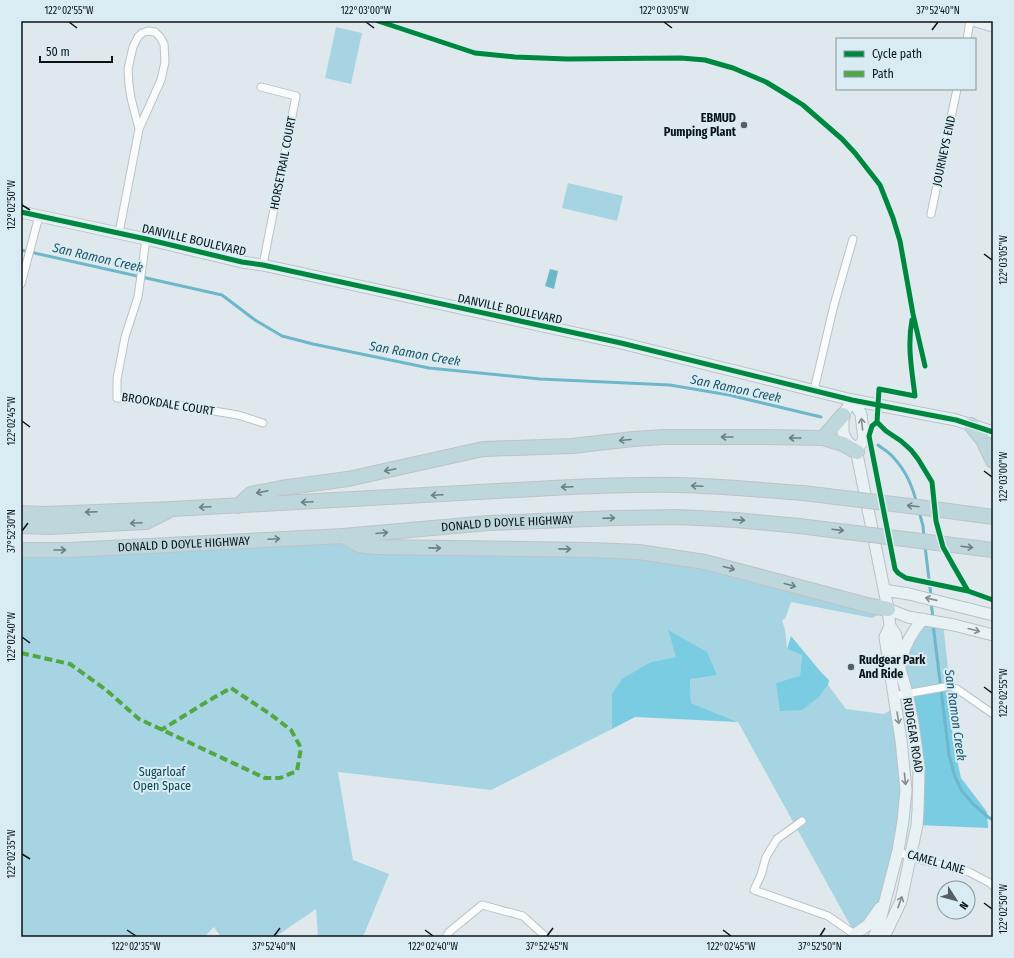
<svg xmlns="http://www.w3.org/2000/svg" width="1014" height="958" viewBox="0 0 1014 958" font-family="'Fira Sans Condensed',sans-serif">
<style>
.green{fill:#a7d4e3}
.forest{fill:#79cce2}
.water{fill:#6eb7cb}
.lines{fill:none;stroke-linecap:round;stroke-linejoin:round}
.stream{stroke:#6eb7cb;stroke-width:3}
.street-casing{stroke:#bac2c5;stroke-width:9}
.secondary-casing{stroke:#bac2c5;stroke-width:13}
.highway-casing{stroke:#bfc3c5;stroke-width:16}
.street{stroke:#fafcfc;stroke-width:7}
.secondary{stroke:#e8f1f3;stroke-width:11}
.highway{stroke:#bed7dc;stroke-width:14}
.highway-bridge-casing{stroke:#bfc3c5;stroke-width:16;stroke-linecap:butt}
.highway-bridge{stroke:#bed7dc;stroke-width:14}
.quiet{stroke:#50a842;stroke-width:4;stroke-dasharray:8 4;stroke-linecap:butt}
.cycleway-casing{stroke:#d9ecf3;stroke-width:8}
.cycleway{stroke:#00873e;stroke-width:5}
.oneway{stroke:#858d8f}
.oneway2{stroke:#6e7f82}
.ticks{fill:none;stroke:#0c1315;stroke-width:1.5}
.poi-dot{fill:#565e61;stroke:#d9ecf3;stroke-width:1.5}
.labels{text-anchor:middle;stroke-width:4;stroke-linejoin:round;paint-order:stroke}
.poi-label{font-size:12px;font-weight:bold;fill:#0c1315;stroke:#d9ecf3;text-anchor:end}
.street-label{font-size:12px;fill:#0c1315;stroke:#d9ecf3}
.park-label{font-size:12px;fill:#074352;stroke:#d9ecf3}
.water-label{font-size:13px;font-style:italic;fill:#215666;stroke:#d9ecf3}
.neatline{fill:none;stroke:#0c1315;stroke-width:1.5}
.ticks-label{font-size:10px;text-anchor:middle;fill:#0c1315}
</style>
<rect width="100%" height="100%" fill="#dfe9ed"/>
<path class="green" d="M336,27L362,33L351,84L325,78Z
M568,183L623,196L617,221L562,208Z
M343,536L359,545L639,552L888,609L872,618L791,602L785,619L782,620L785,630L787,649L802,654L800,677L777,683L819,697L828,685L846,709L884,714L896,707L906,790L885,899L855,934L738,722L691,703L690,679L668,631L677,657L651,662L612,694V729L491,790L338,772L353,860L389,874L363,937H318L316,909L275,937H221L214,927L204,937H21V550Z
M923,619L943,623L950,686L907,693L902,655Z"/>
<path class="forest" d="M668,630L707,652L717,675L690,679L691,703L738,722L635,717L612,729V694L622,679L651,662L676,657Z
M791,636L820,671L829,680L828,685L819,697L802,710L780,711L776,683L800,676L802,655L787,649Z
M950,686L953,741L961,778L987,812L988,828L917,825L918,810L907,693Z"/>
<path class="water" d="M550,269L558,271L554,289L545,286Z"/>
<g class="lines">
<path class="stream" d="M21,250L222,295L255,320L282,336L313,344L429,368L540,379L670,385L729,395L821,417
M878,445C883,449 889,452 893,457C906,471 912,485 917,504
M919,511L923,526L924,537
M925,546L931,596
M931,602L933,618
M933,624L949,755L955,777L962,791L973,804L988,817L993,820"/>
<defs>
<path id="street" d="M967,39L970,21
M261,87L296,96L263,265
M931,214L957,89
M119,233L139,129L161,80L165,62L164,44L160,37L155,32L148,31L142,33L138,37L133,47L128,69L129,85L131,98L139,129
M146,239L138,297L125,337L117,379V398L160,402L238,415L263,423
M21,284L39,216
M814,390L834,305L853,239
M894,696L950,686L957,689L993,714
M802,821L777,839L766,857L761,875L754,890L828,916L857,936
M898,851L910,857L969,872L990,883L993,886
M446,937L449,932L482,905L523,916L546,937"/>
<path id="secondary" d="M976,21L993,26
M21,212L146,239L242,262L263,265L621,343L852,400L956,420L993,432
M852,400L843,415V433L847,441L856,449L888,609L890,626L896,635L900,669L907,693L913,724L919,767L918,810L917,825L901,901L884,937
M852,400L861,414L864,440L856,449
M884,590L909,594L993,615
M888,609L908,617L954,625L993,635
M901,660C905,644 912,632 923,619
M855,934L868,925L880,908
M874,937L878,928L898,851L903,821L906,790L901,740L894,696L885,637L890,626"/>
<g id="highway">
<path d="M971,425L983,440L993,461"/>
<path d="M823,438L843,415"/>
<path d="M238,506L251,494L281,488L348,479L483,449L572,446L633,439L664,437H766L823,438L843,444L857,452"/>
<path d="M21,513L45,514L172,509L552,488C593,486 635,484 677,485C719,486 761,490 803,493"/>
<path d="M21,526L49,527L146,522L168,511"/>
<path d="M343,536L359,545L376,547L591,550L639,552L705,562L871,606L888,609"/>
<path id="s1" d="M21,550H69L343,536L489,523L615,518L678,517L736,520L799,526"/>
</g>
</defs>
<use href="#street" class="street-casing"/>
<use href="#secondary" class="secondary-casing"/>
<use href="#highway" class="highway-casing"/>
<use href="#street" class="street"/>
<use href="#secondary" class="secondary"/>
<use href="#highway" class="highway"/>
<defs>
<path id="highway-bridge" d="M803,493L934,509L993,517
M799,526L993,550"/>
</defs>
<use href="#highway-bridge" class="highway-bridge-casing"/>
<use href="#highway-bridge" class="highway-bridge"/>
<path class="quiet" d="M21,653L70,664L105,689L139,719L265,778H280L297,771L301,748L291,730L270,714L231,688C207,701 184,716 161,730"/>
<defs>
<path id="cycleway" d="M378,21L475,53L515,57L567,59L681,58L705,60L733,68L766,82L784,93L803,105L842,139L855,153L880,185L893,218L900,241L913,314L925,366
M21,212L146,239L242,262L263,265L621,343L852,400L956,420L993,432
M912,320C907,346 912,371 915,396L879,389L877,422L872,426L869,436L895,569L898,573L906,578L968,591
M877,422L886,431L901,441L911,450L918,459L932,482L936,521L943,547L953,565L968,591L993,600"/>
</defs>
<use href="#cycleway" class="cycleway-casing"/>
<use href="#cycleway" class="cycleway"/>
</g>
<defs><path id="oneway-shaft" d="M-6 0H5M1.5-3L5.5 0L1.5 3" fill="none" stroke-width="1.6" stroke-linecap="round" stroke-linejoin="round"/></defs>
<g class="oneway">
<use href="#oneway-shaft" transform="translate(862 424) rotate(-96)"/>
<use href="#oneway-shaft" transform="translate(931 599) rotate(-167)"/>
<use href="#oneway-shaft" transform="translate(974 630) rotate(15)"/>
<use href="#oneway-shaft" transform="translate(898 718) rotate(81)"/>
<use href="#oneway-shaft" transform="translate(905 779) rotate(84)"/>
<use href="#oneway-shaft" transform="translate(900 902) rotate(-70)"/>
</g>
<g class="oneway2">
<use href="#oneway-shaft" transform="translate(727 437) rotate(-180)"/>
<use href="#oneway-shaft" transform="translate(795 438) rotate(-180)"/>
<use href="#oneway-shaft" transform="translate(625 440) rotate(175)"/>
<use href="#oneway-shaft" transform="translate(390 470) rotate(168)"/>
<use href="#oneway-shaft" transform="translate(697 486) rotate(-177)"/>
<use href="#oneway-shaft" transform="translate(567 487) rotate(178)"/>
<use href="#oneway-shaft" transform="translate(262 492) rotate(168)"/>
<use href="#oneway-shaft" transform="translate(437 495) rotate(177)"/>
<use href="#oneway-shaft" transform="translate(307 502) rotate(177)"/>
<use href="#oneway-shaft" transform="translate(913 506) rotate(-173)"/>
<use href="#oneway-shaft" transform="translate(205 507) rotate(177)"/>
<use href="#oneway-shaft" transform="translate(91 512) rotate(178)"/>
<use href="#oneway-shaft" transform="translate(609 518) rotate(-2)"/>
<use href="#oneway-shaft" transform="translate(739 520) rotate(4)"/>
<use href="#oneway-shaft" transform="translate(136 523) rotate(177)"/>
<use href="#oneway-shaft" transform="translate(838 530) rotate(7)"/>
<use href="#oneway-shaft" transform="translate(382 533) rotate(-5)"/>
<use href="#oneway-shaft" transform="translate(274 539) rotate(-3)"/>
<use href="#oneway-shaft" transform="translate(967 547) rotate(7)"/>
<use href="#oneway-shaft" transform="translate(435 548) rotate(1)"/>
<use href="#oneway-shaft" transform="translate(565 549) rotate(1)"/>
<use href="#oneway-shaft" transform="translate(60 550)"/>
<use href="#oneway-shaft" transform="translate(729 568) rotate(15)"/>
<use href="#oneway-shaft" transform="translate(790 585) rotate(15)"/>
</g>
<path class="ticks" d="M69,22L77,28M366,22L374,28M664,22L672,28M932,30L938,22M22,205L30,210M984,254L992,260M22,421L30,427M984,471L992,477M22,531L28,523M22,637L30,643M984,687L992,693M22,854L30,859M984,903L992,909M127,930L136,936M425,930L433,936M723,930L731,936M274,936L280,928M547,936L553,928M820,936L825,928"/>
<g class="poi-dot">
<circle cx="744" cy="125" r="4"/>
<circle cx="851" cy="667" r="4"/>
</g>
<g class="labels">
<g class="poi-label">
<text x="736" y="122">EBMUD<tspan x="736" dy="14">Pumping Plant</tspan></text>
<text x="859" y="664" text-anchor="start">Rudgear Park<tspan x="859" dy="14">And Ride</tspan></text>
</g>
<g class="street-label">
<text transform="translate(944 151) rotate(-78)" y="4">JOURNEYS END</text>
<text transform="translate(283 163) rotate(-79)" y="4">HORSETRAIL COURT</text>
<text transform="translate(194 240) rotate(13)" y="4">DANVILLE BOULEVARD</text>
<text transform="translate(510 309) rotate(12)" y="4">DANVILLE BOULEVARD</text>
<text transform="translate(168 404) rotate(9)" y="4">BROOKDALE COURT</text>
<text dy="4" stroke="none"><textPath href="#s1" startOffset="487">DONALD D DOYLE HIGHWAY</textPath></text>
<text dy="4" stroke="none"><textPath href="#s1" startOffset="163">DONALD D DOYLE HIGHWAY</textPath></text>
<text transform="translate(913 735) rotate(81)" y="4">RUDGEAR ROAD</text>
<text transform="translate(936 862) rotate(16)" y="4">CAMEL LANE</text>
</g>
<g class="park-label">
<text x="162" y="776">Sugarloaf<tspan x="162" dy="14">Open Space</tspan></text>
</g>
<g class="water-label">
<text transform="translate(98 257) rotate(13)" y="5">San Ramon Creek</text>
<text transform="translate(415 353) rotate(10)" y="5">San Ramon Creek</text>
<text transform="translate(736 388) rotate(12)" y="5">San Ramon Creek</text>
<text transform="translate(956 715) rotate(82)" y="5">San Ramon Creek</text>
</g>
</g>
<rect width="1014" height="958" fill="none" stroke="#d9ecf3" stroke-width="44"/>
<rect x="836" y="38" width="140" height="52" fill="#d9ecf3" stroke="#87959a"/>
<rect x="844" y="51" width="20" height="6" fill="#00873e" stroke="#87959a"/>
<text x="872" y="58" font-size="12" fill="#0c1315">Cycle path</text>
<rect x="844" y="71" width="20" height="6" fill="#50a842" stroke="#87959a"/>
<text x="872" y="78" font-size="12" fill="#0c1315">Path</text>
<g transform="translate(956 900) rotate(126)"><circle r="19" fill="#d9ecf3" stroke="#87959a"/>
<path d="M0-3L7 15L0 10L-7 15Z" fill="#565e61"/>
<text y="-6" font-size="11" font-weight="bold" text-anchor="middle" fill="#0c1315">N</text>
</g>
<path d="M40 56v6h72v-6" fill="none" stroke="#0c1315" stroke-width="2"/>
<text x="46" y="56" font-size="12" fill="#0c1315" stroke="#d9ecf3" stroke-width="3" paint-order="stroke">50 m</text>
<rect x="22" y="22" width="970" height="914" class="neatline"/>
<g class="ticks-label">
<text x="69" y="14">122°02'55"W</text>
<text x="366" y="14">122°03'00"W</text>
<text x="664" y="14">122°03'05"W</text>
<text x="938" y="14">37°52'40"N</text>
<text transform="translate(11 205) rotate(-90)" y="4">122°02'50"W</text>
<text transform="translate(1003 260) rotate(-90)" y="4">122°03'05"W</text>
<text transform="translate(11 421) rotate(-90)" y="4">122°02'45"W</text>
<text transform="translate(1003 477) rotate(-90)" y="4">122°03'00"W</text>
<text transform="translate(11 531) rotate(-90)" y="4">37°52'30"N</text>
<text transform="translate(11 637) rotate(-90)" y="4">122°02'40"W</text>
<text transform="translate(1003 693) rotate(-90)" y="4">122°02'55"W</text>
<text transform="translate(11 854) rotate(-90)" y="4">122°02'35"W</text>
<text transform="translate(1003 909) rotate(-90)" y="4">122°02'50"W</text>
<text x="136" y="950">122°02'35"W</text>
<text x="274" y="950">37°52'40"N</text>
<text x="433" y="950">122°02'40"W</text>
<text x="547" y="950">37°52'45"N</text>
<text x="731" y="950">122°02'45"W</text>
<text x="820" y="950">37°52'50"N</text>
</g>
</svg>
